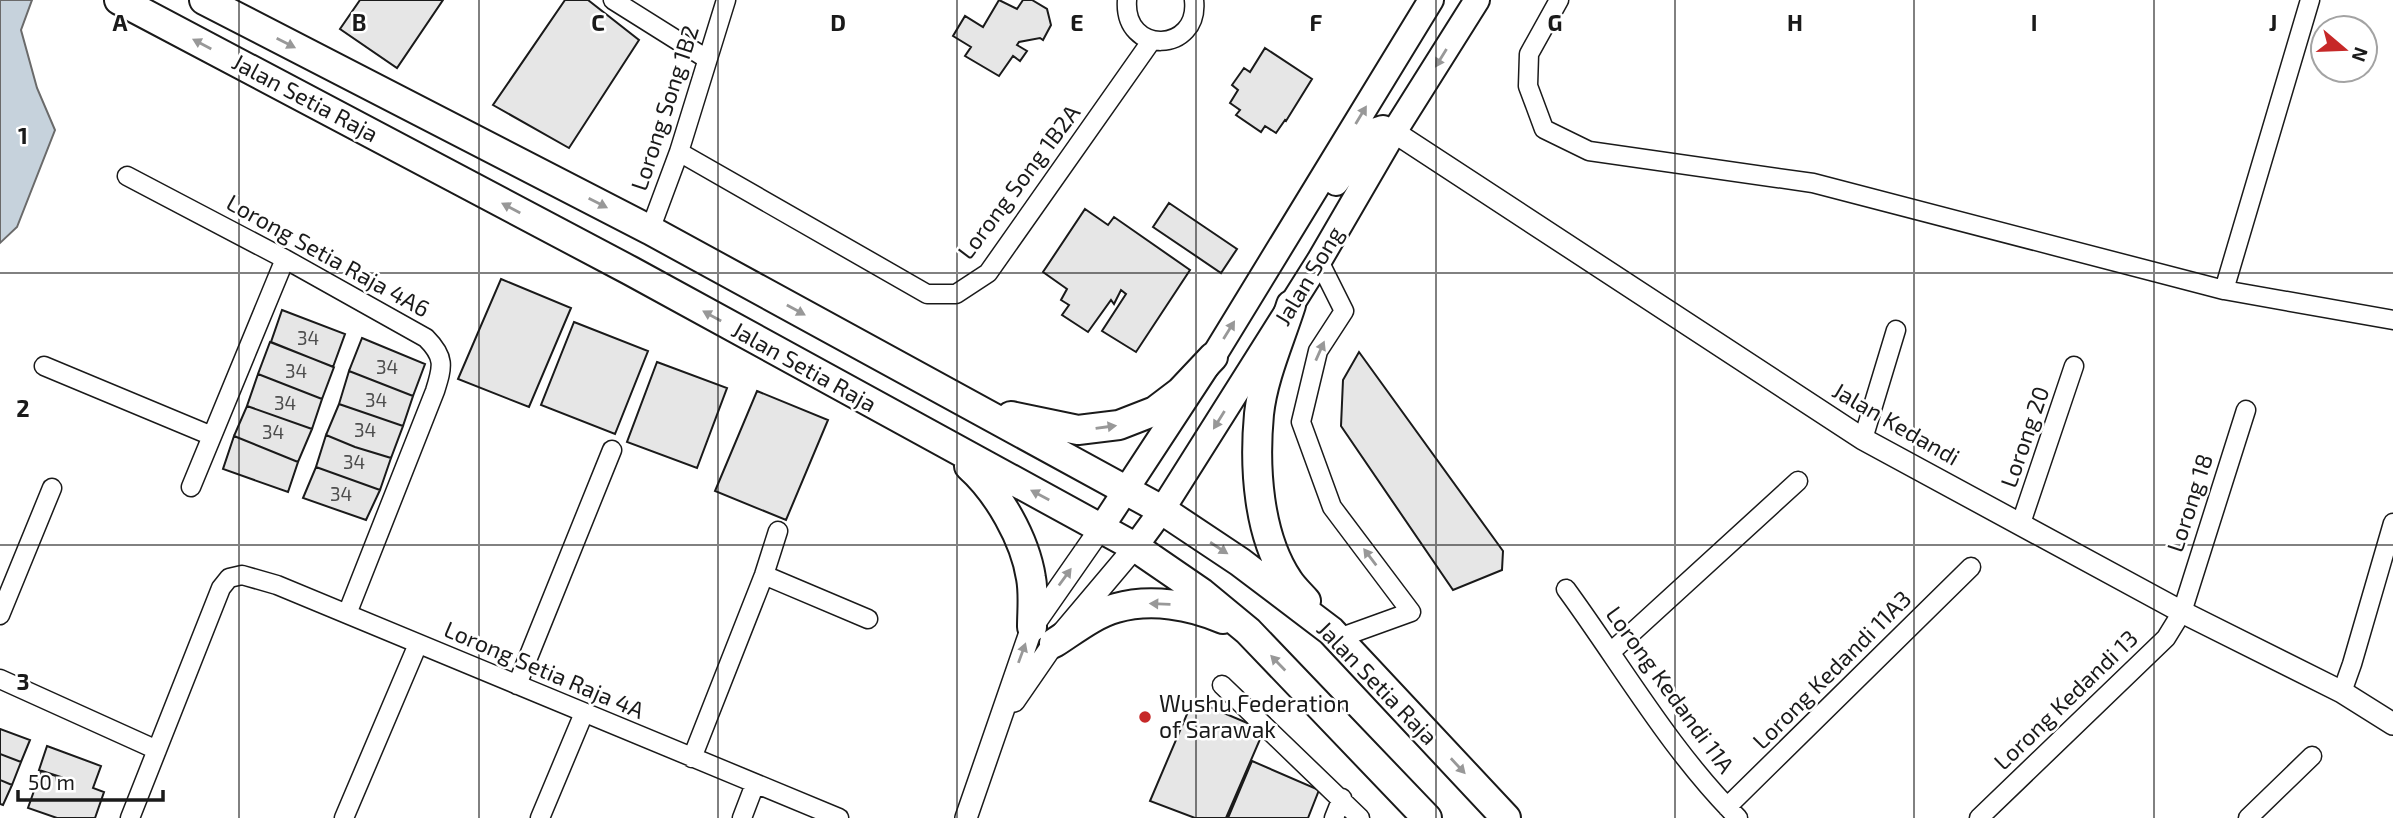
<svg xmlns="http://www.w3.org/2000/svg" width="2393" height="818" viewBox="0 0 2393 818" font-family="'Exo 2',sans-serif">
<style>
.water{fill:#c6d2dc;stroke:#6a6a6a;stroke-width:2}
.building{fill:#e6e6e6;stroke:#1a1a1a;stroke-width:2}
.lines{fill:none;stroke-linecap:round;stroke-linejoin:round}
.minor-casing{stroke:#1a1a1a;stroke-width:21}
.tertiary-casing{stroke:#1a1a1a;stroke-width:24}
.secondary-casing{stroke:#1a1a1a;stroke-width:28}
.primary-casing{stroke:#1a1a1a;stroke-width:32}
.minor{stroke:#fff;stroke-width:18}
.tertiary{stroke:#fff;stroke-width:21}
.secondary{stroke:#fff;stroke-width:24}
.primary{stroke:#fff;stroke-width:28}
.oneway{fill:#989898}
.grid{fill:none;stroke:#1a1a1a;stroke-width:2;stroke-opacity:0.55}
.poi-dot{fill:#c62828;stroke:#fff;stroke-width:2.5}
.labels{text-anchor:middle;stroke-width:5;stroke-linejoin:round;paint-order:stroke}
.number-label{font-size:19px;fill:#4d4d4d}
.street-label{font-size:23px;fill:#1a1a1a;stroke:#fff}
.poi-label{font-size:23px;fill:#1a1a1a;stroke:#fff;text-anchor:start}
.grid-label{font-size:23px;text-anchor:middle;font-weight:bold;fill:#1a1a1a;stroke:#fff;stroke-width:5;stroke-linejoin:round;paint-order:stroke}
</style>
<rect width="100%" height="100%" fill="#fff"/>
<path class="water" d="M0,0H32L21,30L37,88L55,130L17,227L0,243Z"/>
<path class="building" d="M360,0H443L397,68L340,29Z
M565,0H588L639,40L569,148L493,105Z
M999,0L1017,9L1023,0H1032L1047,9L1051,25L1043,40L1040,38L1019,42L1017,45L1027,51L1020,61L1013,56L999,76L965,56L971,47L953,36L965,16L983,27Z
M1265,48L1312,79L1286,121L1285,120L1276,133L1265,126L1261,132L1236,115L1240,110L1230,103L1238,90L1232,85L1244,68L1250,72Z
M1169,203L1237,249L1221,273L1153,227Z
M1085,209L1108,225L1114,217L1190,270L1136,352L1102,331L1126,294L1121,290L1114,304L1111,300L1088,332L1062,315L1069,305L1061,300L1067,289L1043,272Z
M501,279L571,308L529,407L458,379Z
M282,310L345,334L333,367L271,342Z
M574,322L648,351L615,434L541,405Z
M362,338L425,364L413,396L349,371Z
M270,342L334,367L322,399L258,374Z
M1359,352L1503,551L1502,570L1453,590L1341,426L1343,380Z
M657,362L727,388L697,468L627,442Z
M349,371L413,396L403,426L339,404Z
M258,374L322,399L312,429L247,406Z
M757,391L828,420L786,520L715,491Z
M339,404L403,426L391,458L355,447L326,435Z
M247,406L312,429L298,462L234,436Z
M326,435L355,447L391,458L380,490L316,467Z
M234,436L298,462L288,492L223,469Z
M316,467L380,490L366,520L303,498Z
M1193,700L1264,730L1226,818H1195L1150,801Z
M0,729L30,740L21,762L0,754Z
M47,746L101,766L93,788L104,792L95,818H57L28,808L41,771L56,776L57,782L61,777L39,770Z
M0,754L21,762L12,785L0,780Z
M1252,761L1319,790L1308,818H1228Z
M0,780L12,785L3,805L0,804Z"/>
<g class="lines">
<defs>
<path id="minor" d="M613,0L707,59
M1127,0C1123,56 1200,53 1194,0
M1559,0L1529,54L1528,86L1544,129L1589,151L1813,183L2224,290
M2310,0L2224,290L2393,320
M679,152L927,294H956L988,273L1152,40
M127,176L285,259L426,338C445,357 443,366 435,391L347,614
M650,230L679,152L726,0
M1319,261L1344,311L1318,351L1301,422L1332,507L1411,612L1339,638
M44,366L212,436
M1863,439L1896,330
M191,487L285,259
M2021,523L2074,366
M764,575L868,619
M1566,589C1623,667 1670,750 1738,818
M0,615L52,488
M1612,651L1798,481
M0,679L157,750
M517,685L612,450
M1222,685L1360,818
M2342,692L2352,664L2393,523
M692,758L764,575L778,531
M1727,807L1971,567
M130,818L221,588L229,578L242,575L277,585L839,818
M344,818L418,644
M540,818L584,713
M742,818L755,784
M1334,818L1342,798
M1979,818L2166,638L2182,612L2246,410
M2248,818L2312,756"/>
<path id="tertiary" d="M1394,132L1863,439L2182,612L2342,692L2393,724
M1014,701L1054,643L1135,547
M966,818L1032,627L1101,528"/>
<path id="secondary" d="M1336,183L1374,131L1383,128L1394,132
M1101,528L1213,357L1431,0
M1135,547L1162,510L1319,261L1394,132L1477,0"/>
<path id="primary" d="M119,0L631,271L1135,547L1202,593L1248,631L1427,818
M204,0L650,230L1162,510L1240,562L1331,631L1506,818
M1291,305C1280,340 1263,377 1259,414C1254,467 1258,535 1288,580C1293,588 1300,594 1306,601
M1011,416L1078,430L1119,425L1155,411L1180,392L1213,357
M969,466C998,492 1025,539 1031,578C1034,594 1032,611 1032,627
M1054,643C1073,631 1094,614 1116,608C1151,598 1191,605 1223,619"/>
</defs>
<use href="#minor" class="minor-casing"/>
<use href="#tertiary" class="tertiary-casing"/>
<use href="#secondary" class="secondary-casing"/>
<use href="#primary" class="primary-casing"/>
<use href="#minor" class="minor"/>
<use href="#tertiary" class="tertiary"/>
<use href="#secondary" class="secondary"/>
<use href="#primary" class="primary"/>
</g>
<defs><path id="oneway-solid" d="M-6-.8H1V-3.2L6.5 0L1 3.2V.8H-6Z" transform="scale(1.75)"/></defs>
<g class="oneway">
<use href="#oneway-solid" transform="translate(286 43) rotate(27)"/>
<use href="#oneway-solid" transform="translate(202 44) rotate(-152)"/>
<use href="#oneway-solid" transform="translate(1441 58) rotate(122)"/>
<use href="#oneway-solid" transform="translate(1361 115) rotate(-59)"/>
<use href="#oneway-solid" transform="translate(598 203) rotate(27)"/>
<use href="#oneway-solid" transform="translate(511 208) rotate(-152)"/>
<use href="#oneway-solid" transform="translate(796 310) rotate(29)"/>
<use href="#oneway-solid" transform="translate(712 316) rotate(-151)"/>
<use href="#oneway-solid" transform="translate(1229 330) rotate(-58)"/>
<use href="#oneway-solid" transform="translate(1320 351) rotate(-66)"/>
<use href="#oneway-solid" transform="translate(1219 420) rotate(122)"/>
<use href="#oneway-solid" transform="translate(1106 427) rotate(-8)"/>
<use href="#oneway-solid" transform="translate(1040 495) rotate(-152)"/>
<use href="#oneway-solid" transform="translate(1219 548) rotate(33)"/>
<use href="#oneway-solid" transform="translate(1370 557) rotate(-127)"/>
<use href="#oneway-solid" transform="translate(1065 577) rotate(-54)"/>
<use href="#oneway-solid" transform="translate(1160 604) rotate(-178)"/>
<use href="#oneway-solid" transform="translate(1022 653) rotate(-70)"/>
<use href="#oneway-solid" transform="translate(1278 663) rotate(-134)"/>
<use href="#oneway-solid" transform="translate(1458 766) rotate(47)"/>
</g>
<path class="grid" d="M239,0V818M479,0V818M718,0V818M957,0V818M1196,0V818M1436,0V818M1675,0V818M1914,0V818M2154,0V818M0,273H2393M0,545H2393"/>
<circle class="poi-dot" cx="1145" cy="717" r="7"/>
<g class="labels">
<g class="number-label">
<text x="308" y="345">34</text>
<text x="387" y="374">34</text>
<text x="296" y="378">34</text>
<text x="376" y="407">34</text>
<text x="285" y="410">34</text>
<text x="365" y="437">34</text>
<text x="273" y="439">34</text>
<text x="354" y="469">34</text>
<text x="341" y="501">34</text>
</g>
<g class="street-label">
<text transform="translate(305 98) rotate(28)" y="8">Jalan Setia Raja</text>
<text transform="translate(665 108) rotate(-72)" y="8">Lorong Song 1B2</text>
<text transform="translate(1019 182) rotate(-53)" y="8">Lorong Song 1B2A</text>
<text transform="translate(328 256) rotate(29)" y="8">Lorong Setia Raja 4A6</text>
<text transform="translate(1309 276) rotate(-59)" y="8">Jalan Song</text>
<text transform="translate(804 367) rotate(29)" y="8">Jalan Setia Raja</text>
<text transform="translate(1896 424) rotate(30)" y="8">Jalan Kedandi</text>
<text transform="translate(2025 437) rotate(-71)" y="8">Lorong 20</text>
<text transform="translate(2190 503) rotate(-72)" y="8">Lorong 18</text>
<text transform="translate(544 670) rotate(23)" y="8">Lorong Setia Raja 4A</text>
<text transform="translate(1832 670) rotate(-45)" y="8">Lorong Kedandi 11A3</text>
<text transform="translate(1377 683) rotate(46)" y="8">Jalan Setia Raja</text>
<text transform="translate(1670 690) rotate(54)" y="8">Lorong Kedandi 11A</text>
<text transform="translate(2066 700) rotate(-44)" y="8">Lorong Kedandi 13</text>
</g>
<g class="poi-label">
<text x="1159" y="712">Wushu Federation<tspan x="1159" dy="26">of Sarawak</tspan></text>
</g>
</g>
<g class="grid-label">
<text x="120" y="31">A</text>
<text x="359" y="31">B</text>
<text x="598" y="31">C</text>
<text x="838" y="31">D</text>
<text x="1077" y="31">E</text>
<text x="1316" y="31">F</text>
<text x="1555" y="31">G</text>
<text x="1795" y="31">H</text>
<text x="2034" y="31">I</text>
<text x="2273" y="31">J</text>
<text x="23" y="144">1</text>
<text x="23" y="417">2</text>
<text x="23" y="690">3</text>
</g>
<g transform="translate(2344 49) rotate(109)"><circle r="33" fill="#ffffff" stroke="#a3a3a3" stroke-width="2"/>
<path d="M0-5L12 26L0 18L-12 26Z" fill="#c62828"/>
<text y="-10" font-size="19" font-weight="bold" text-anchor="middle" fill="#1a1a1a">N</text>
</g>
<path d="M18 790v10h145v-10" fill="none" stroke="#1a1a1a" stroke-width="3.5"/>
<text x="28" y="790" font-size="21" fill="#1a1a1a" stroke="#ffffff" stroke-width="5" paint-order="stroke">50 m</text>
</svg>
